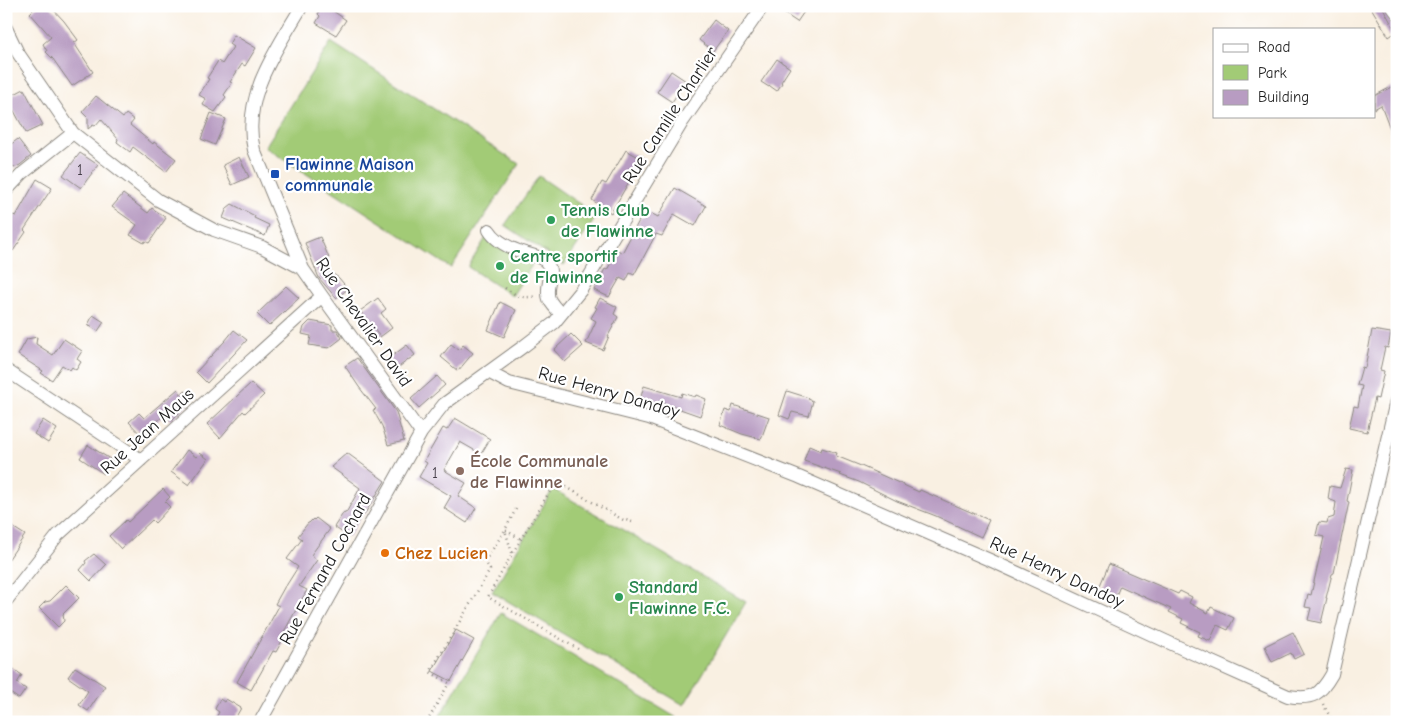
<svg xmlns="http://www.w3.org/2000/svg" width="1403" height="728" viewBox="0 0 1403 728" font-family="'Comic Neue',sans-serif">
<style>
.green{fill:#a2cb76;stroke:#5f7449}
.building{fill:#b89cc2}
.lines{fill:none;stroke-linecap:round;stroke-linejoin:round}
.minor-casing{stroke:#8a867f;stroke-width:14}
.path{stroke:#8a867f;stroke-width:2.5;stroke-dasharray:1 4;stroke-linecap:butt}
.minor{stroke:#fff;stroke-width:12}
.transit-dot{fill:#1a4fb4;stroke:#fff;stroke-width:2}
.leisure-dot{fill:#2e9e5b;stroke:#fff;stroke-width:2}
.education-dot{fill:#8d6e63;stroke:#fff;stroke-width:2}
.food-dot{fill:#e8710a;stroke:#fff;stroke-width:2}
.labels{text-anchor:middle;stroke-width:4.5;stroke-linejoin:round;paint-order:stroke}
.number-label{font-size:15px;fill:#433c46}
.street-label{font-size:18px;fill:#1c1c1c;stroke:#fff}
.transit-label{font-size:18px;font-weight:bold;fill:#164399;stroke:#fff;text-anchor:start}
.leisure-label{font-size:18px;font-weight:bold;fill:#27864d;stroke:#fff;text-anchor:start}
.education-label{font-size:18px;font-weight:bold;fill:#785e54;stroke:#fff;text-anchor:start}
.food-label{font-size:18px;font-weight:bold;fill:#c56008;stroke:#fff;text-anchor:start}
</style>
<rect width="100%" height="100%" fill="#fff"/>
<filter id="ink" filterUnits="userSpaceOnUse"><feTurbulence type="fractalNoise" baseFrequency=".02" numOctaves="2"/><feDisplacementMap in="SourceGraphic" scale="10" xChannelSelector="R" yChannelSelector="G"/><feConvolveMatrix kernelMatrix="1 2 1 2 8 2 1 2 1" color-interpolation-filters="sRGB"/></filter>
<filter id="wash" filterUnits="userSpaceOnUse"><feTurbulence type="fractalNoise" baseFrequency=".0096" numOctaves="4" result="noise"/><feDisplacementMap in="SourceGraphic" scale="20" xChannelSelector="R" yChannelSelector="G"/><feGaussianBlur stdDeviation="1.12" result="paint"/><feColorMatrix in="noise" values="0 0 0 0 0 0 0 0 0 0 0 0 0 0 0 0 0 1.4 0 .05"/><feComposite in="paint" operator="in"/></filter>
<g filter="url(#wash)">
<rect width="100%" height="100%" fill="#f9f0e2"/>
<path class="green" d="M331,42L519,164L451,268L265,147Z
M539,176L597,216L564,265L505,225Z
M487,236L532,265L512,296L468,267Z
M553,489L746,602L684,705L492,592Z
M501,613L677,718L675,722H442L438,719Z"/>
<g id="blocks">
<path class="building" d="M37,6H50L64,21L78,40L74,43L93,72L72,86L53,59L46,52L47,51L43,44L51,37L30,13Z
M322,6H326L346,20L336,35L316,23L320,16L318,14Z
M790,6H808L797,22L785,14Z
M1370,6H1382L1396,32L1389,37Z
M714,20L728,31L713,51L699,40Z
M234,35L256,48L245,66L242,64L230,82L232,83L224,95L226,97L215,112L203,105L206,99L199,95L209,79L207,78L218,61L222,64L233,47L229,44Z
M777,59L790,68L781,82L782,83L777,91L770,86L769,87L761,82Z
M671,71L686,81L672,102L657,92Z
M1397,84V144H1396L1381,105L1374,109V96Z
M24,89L43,125L26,133L7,98Z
M96,96L123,118L126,114L134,120L130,125L153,144L154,142L176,159L166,172L133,147L130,152L117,142L118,139L101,119L95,126L93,125L88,129V118L82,112Z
M211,113L226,119L215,145L201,139Z
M18,139L31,156L20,165L14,168L6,156V148Z
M626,150L642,159L611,213L592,200L602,182L606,184Z
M80,153L98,165L81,188L63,175Z
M239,157L249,177L232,185L223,165Z
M37,179L52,188L24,230L26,232L13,251L6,247V226L13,215L16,216Z
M675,188L706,206L695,226L674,214L662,236L656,234L634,275L630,273L626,281L620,278L609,297L594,290L605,269L607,270L618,250L622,253L641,217H643L647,211L658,217Z
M123,194L148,213L152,208L166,218L149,243L145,241L144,243L130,235L137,225L112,207Z
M232,204L255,216L254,218L269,225L265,236L223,218L227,208Z
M320,237L329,258L317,264L339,278L348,289L336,298L319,278L305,243Z
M286,286L299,298L269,326L257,314Z
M378,298L386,309L381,313L392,328L380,337L360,311Z
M600,298L617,307L614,314L618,317L608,336H609L603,350L586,343L596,321L591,318L597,308L595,307Z
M500,302L516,310L504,337L488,330Z
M93,315L104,322L98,331L88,325Z
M310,321L332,325V330H337L342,338L329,348L309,345L311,336L302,334L304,327Z
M234,330L247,340L207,383L196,372L225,341Z
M1372,330L1391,333L1388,348L1385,347L1380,370L1384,371L1378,399L1375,398L1367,432L1349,428L1354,406L1358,407L1362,386L1357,385L1362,367L1365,368Z
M571,334L583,346L565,362L554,350Z
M37,337L36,344L53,355L64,339L82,351L77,359L81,362L76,370L72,367L70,370L62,365L52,380L41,373L43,371L18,355L27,339Z
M451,344L459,350L463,345L473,353L458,371L441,357Z
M407,345L415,355L396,369L388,359Z
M357,358L396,412L404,441L388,445L382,426L373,410L376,409L359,387L345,366Z
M437,376L445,385L419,408L411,399Z
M251,383L264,395L245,413L243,411L220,438L207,424Z
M644,386L681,397L682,393L695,397L696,395L706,399L700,416L660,402L659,405L640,400Z
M178,389L181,394L186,391L193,399L171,421L165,414L142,436L129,422L139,413L144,418Z
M787,391L809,398L808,399L813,401L809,416L792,412L789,419L779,415Z
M733,405L769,417L761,439L742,434L720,425L725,410L731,412Z
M455,418L490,439L481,454L460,442L444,470L466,483L458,496L476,508L467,523L444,508L451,496L419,477L427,463L424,461L443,428L447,430Z
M43,420L57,429L48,443L34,434Z
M88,445L113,461L104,474L80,458Z
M809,446L821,451L822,448L837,453L836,456L861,466L919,492L920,490L989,520L981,537L936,516L897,501L859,482L840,475L841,474L804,461Z
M187,450L196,457L200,453L208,459L189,485L171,472Z
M347,453L385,481L364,515L362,514L349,537L334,527L344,512L346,513L360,488L331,467Z
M1346,469L1353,470L1347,501L1349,502L1334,573L1332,574L1326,598H1327L1321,623L1308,620L1311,608L1305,607L1308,594L1311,595L1324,537L1316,535L1319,522L1327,523L1328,519L1334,517L1336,502L1328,499L1330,486L1340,488Z
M163,489L170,497L165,502L170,507L155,523L152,520L121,549L109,536L126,520L128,522Z
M316,518L330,529L311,555L317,560L299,586L307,590L280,639L282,641L276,652L273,651L251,690L237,682L279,606L275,604L285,586H286L298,567L287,559L302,539L298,536L308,523H309L313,519L314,520Z
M11,526L25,535L6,563V533Z
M94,554L106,565L91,581L80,570L86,563L85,561Z
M1109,564L1178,594L1180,591L1192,597L1189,603L1208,613L1211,607L1234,618L1228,630L1217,625L1210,641L1198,636L1200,632L1181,623L1183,619L1169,612L1171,609L1120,586L1115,598L1098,590Z
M66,585L79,598L63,614L64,621L58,627L39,608L45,602L50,601Z
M456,630L474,640L451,681L432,671Z
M1293,632L1304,654L1294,659L1291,653L1272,662L1265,646Z
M6,664L22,675L17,683L26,689L19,699L10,693L6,699Z
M75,667L105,686L88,711L79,705L88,691L68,677Z
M220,699L224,702L226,699L241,708L233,722H223L216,718L219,712L215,709Z"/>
</g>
</g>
<g filter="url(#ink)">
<use href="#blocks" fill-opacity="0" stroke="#8a867f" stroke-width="1"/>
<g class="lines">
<defs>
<path id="minor" d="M302,6C277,49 241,97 254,150L303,269L322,296L421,433
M1392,6L1397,13
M6,28L18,53L73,133L158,200L214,230L262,247L303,269
M6,191L23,173L73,133
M489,230C497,243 514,250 528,254C534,256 542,257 546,262C556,273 544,286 549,299C552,305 557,310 561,314
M6,370L141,460
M488,372L509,383L649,418L799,477L992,561L1185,650L1288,696C1313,700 1320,695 1332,674L1397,397
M6,601L58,535L322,296
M260,722L421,433L444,404L524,346L554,323L581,290L683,121L763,6"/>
</defs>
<use href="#minor" class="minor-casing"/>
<path class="path" d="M505,288C518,296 521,299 537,296
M512,553L505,530L521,539
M578,649L488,597L512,554L556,481L625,521L626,520L632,522
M1323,704L1333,722
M427,722L449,683L430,672L490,570L485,561L505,530L516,509"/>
<use href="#minor" class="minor"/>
</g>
</g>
<rect class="transit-dot" x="270" y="169" width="10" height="10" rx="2.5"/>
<g class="leisure-dot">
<circle cx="551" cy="220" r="5"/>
<circle cx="500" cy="266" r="5"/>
<circle cx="619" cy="597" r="5"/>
</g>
<circle class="education-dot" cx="460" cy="471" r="5"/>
<circle class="food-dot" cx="385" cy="553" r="5"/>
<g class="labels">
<g class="number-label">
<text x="80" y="175">1</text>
<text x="435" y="478">1</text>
</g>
<g class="street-label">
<text transform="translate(670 115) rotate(-57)" y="6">Rue Camille Charlier</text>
<text transform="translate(364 322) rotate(55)" y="6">Rue Chevalier David</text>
<text transform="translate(609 392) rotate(16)" y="6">Rue Henry Dandoy</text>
<text transform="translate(147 431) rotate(-42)" y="6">Rue Jean Maus</text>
<text transform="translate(325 569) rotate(-61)" y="6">Rue Fernand Cochard</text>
<text transform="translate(1057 572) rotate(25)" y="6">Rue Henry Dandoy</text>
</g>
<g class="transit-label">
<text x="285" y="170">Flawinne Maison<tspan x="285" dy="21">communale</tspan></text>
</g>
<g class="leisure-label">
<text x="561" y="216">Tennis Club<tspan x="561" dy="21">de Flawinne</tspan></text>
<text x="510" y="262">Centre sportif<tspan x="510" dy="21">de Flawinne</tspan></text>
<text x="629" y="593">Standard<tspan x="629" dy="21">Flawinne F.C.</tspan></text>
</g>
<g class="education-label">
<text x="470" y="467">École Communale<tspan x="470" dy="21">de Flawinne</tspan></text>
</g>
<g class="food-label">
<text x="395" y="559">Chez Lucien</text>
</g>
</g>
<rect width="1403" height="728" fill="none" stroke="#fff" stroke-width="25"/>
<rect x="1213" y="28" width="162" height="90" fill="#ffffff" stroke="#a4a4a4"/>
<rect x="1223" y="44" width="25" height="8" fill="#ffffff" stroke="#a4a4a4"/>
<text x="1258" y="52" font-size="15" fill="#1c1c1c">Road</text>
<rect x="1223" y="65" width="25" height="15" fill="#a2cb76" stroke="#a4a4a4"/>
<text x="1258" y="78" font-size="15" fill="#1c1c1c">Park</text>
<rect x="1223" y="90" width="25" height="15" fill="#b89cc2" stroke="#a4a4a4"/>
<text x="1258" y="102" font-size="15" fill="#1c1c1c">Building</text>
</svg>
